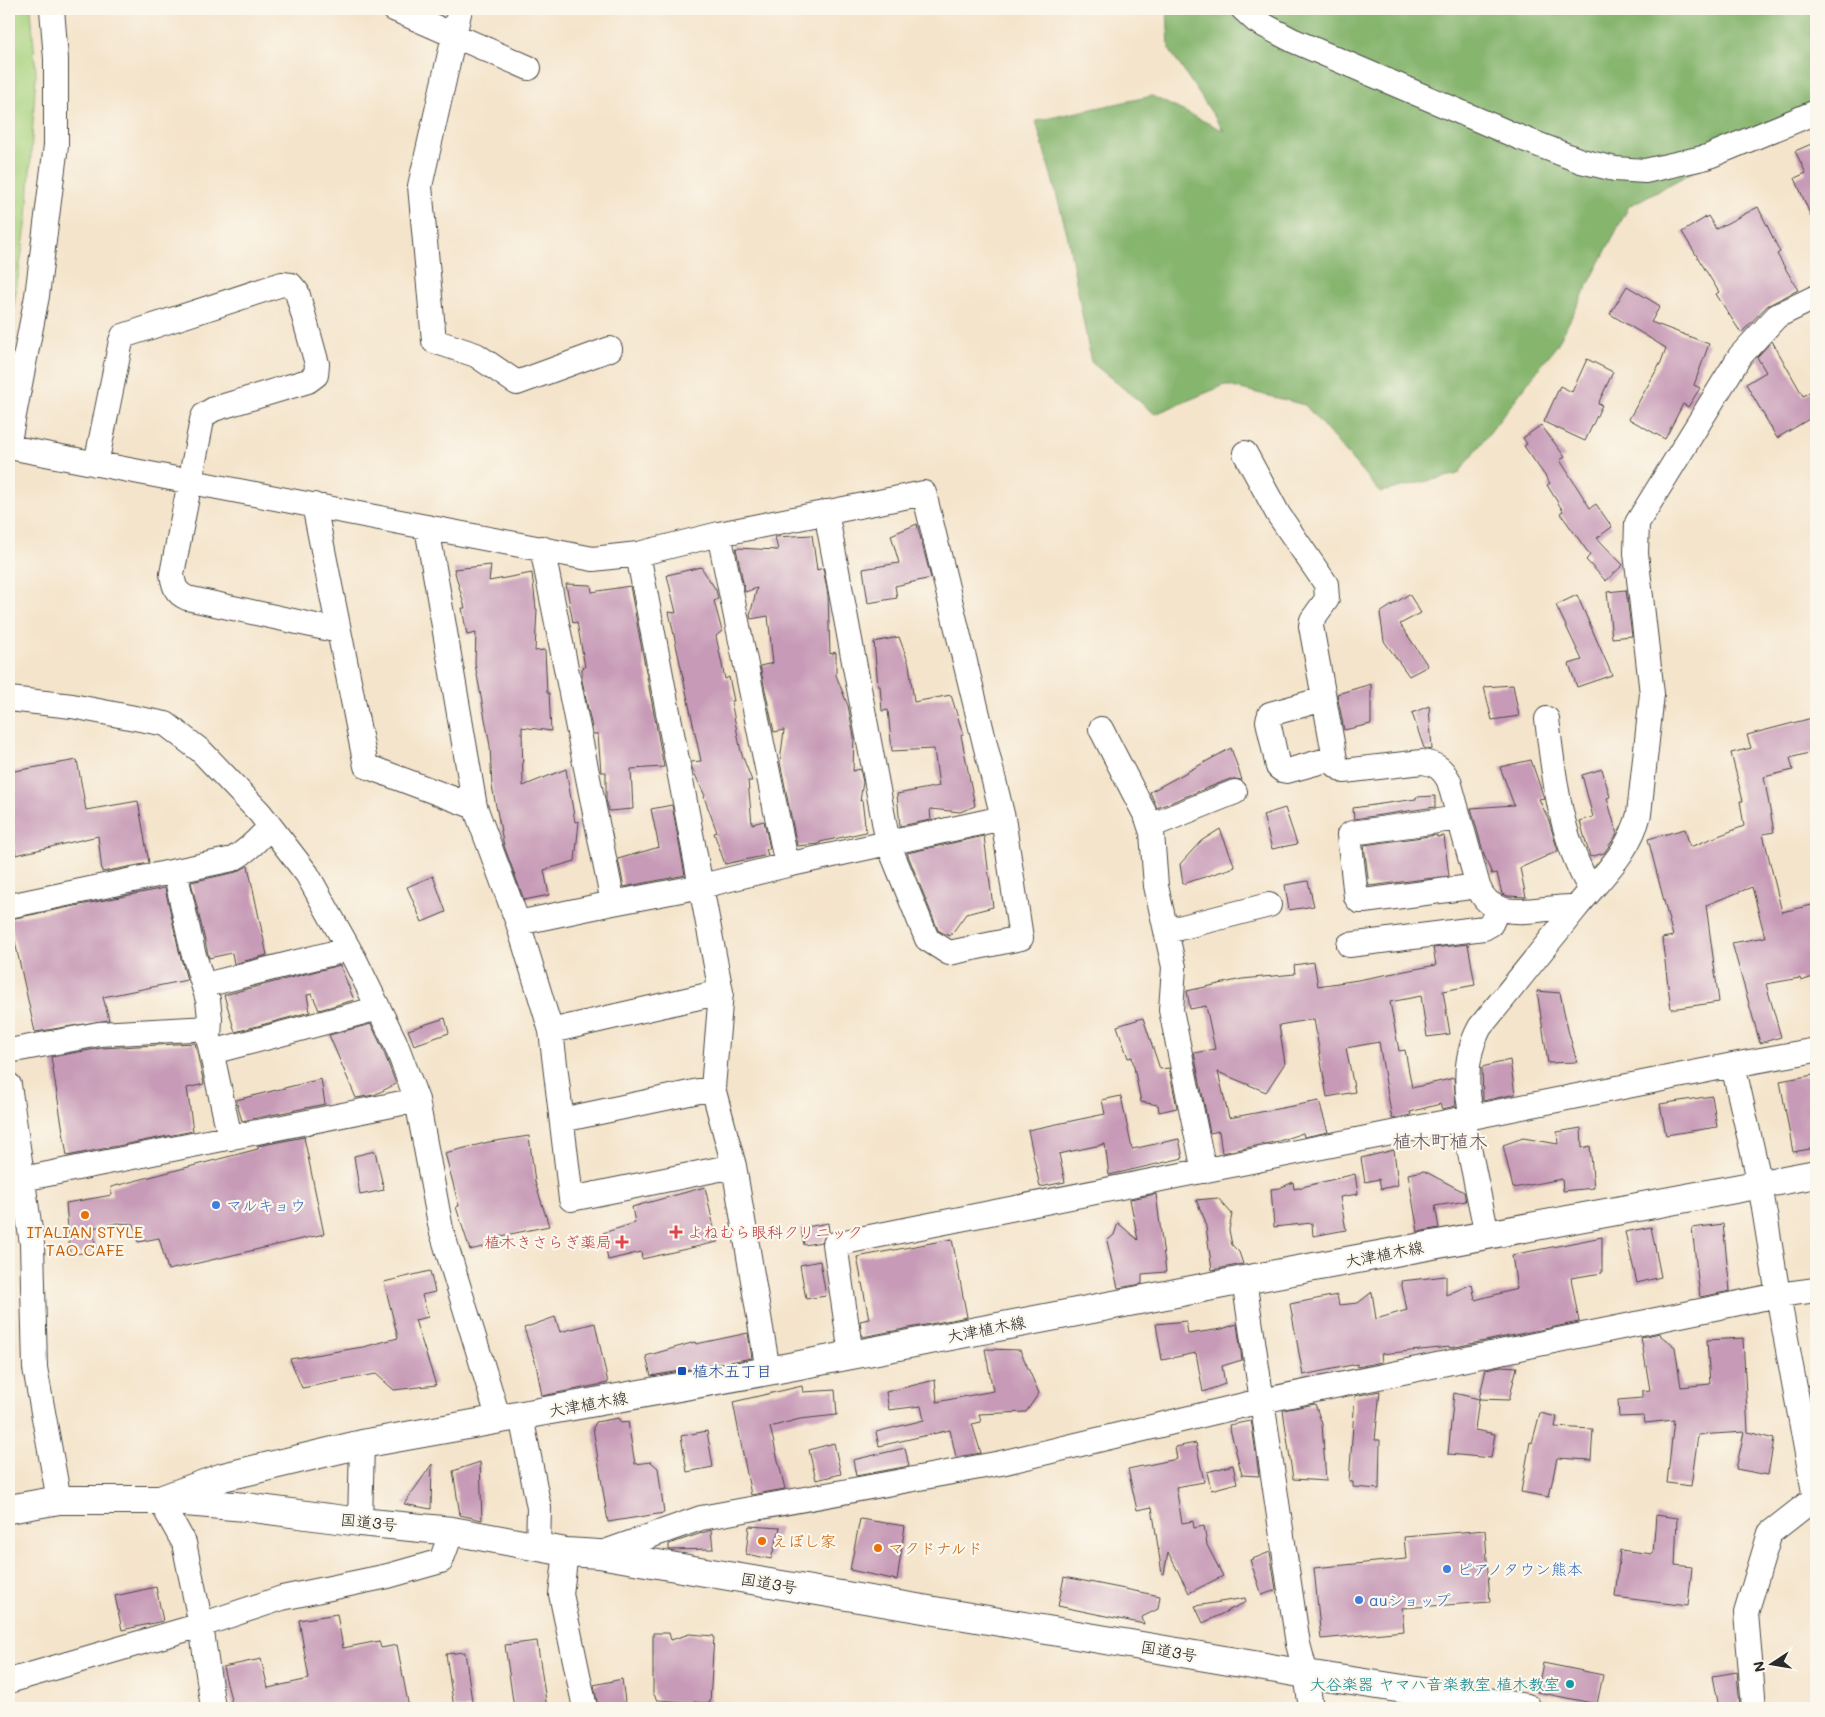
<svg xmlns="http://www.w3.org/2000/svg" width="1825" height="1717" viewBox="0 0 1825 1717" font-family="Mali,'Klee One',sans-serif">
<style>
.green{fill:#a9d37f;stroke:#6a7f55}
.forest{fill:#86b56e;stroke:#58704c}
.building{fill:#c79bb7}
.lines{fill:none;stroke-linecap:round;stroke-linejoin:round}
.minor-casing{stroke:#494743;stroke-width:26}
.major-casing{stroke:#494743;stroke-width:30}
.highway-casing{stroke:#494743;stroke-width:30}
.minor{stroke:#fff;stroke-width:24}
.major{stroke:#fff;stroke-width:28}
.highway{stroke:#fff;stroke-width:28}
.shop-dot{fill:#3f7fe0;stroke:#fbf7ec;stroke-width:2}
.food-dot{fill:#e8710a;stroke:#fbf7ec;stroke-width:2}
.health-dot{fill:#e0444e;stroke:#fbf7ec;stroke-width:2}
.transit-dot{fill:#1a4fb4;stroke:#fbf7ec;stroke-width:2}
.culture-dot{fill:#0f9aa8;stroke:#fbf7ec;stroke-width:2}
.labels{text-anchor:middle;stroke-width:4.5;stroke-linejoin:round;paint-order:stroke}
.shop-label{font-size:16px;fill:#366cbe;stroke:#fbf7ec;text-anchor:start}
.food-label{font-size:16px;fill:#c56008;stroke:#fbf7ec;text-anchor:start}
.health-label{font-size:16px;fill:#be3a42;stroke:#fbf7ec;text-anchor:start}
.street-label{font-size:16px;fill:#2b2b2b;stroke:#fbf7ec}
.transit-label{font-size:16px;fill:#164399;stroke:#fbf7ec;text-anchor:start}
.culture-label{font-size:16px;fill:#0d838f;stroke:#fbf7ec;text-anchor:end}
.quarter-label{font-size:19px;fill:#62525c;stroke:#fbf7ec}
</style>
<rect width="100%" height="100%" fill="#fbf7ec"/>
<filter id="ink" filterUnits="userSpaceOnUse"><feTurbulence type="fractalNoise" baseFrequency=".02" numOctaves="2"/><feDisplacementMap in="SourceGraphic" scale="10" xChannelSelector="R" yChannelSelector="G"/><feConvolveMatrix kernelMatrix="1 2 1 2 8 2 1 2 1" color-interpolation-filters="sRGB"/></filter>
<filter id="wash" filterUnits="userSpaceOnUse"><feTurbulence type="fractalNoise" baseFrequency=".0096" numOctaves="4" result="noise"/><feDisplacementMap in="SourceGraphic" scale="20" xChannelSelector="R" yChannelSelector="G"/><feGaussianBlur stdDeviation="1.12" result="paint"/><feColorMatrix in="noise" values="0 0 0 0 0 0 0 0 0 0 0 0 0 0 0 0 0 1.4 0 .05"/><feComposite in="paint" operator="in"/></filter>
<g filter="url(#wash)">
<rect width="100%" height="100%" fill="#f4e4cb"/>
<path class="green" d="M9,9H31L36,73L27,220L9,336Z"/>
<path class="forest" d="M1167,9H1816V22L1811,24V109L1629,206L1557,345L1458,474L1380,492L1305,405L1225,385L1155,414L1091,362L1067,233L1036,121L1152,96L1224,131L1169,49Z"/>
<g id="blocks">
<path class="building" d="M1816,142V229L1795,178L1806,173L1795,151Z
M1758,207L1780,252L1777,254L1798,290L1767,306L1741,333L1716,294L1719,292L1682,232L1708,216L1716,229Z
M1627,286L1660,306L1651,322L1709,344L1694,385L1700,388L1688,407L1683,404L1665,439L1629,419L1661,362L1666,348L1610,314Z
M1772,341L1803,396L1816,388V415L1777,438L1746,384L1766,372L1757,357Z
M1587,359L1613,372L1598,404L1602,405L1585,441L1544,422L1560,386L1572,392Z
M1541,425L1565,457L1560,460L1590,508L1596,504L1612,527L1597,538L1623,565L1606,581L1586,560L1590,555L1560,513L1563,511L1547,485L1550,483L1524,446L1527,444L1523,438Z
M917,524L931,578L895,586L897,598L868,603L863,569L899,563L891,535Z
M812,535L817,570L823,568L828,595L830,654L836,652V675L848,706L854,737L853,771L860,769L863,782L860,801L862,800L866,832L820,842L819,844L797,846L780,762L784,730L774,732L760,666L773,663L768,616L751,619L750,615L757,588L745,592L736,548L778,550L775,537Z
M491,565L489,581L532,573L536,609H537L535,651L545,650L547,693H549L551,731L522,727L523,786L566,769L575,822L579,821L575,861L544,870L549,895L524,900L504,846L492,786L490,746L475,664L476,633L467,635L462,608H465L454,569Z
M701,567L716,590L718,599L714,601L722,631L716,636L725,679L729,677L734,701H731L741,752L752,781H748L752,824L764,821L770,849H766L768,855L725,864L714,833L717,832L704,797L705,796L692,768L691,762L701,761L669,612L676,613L667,575Z
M566,584L591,585L592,592L630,586L664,767L631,769L633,809L609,811L606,800V772H601L598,734H593L591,723L582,680V668L585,667L577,622L573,623Z
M1626,590L1632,636L1612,638L1607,592Z
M1409,594L1421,613L1400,624L1428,666L1409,676L1384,641L1380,613Z
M1577,595L1612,675L1577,687L1569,664L1582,660L1556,605Z
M899,637L909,664L914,702L951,695L963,734L961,735L975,806L960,812L930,809L931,820L900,826L897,794L939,786L934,749L892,751L888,710L882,711L880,686H878L874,642Z
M1371,684V724L1344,730L1337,694Z
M1513,685L1519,716L1492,720L1484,687Z
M1429,706L1432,750L1424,748L1412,713Z
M1816,717V751L1790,758L1793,770L1764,777L1774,832L1763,834L1782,912L1816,904V976L1801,981L1800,978L1766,984L1781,1037L1760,1043L1732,943L1765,937L1752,887L1706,905L1719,1002L1671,1009L1662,938L1673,936L1648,839L1685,829L1690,847L1744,826L1740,801H1743L1731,753L1751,748L1747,735Z
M1231,748L1242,780L1230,779L1157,808L1150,792Z
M77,760L86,810L138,801L149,863L102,872L98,836L16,855L9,813V772Z
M1531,760L1544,798L1539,799L1549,821L1558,851L1520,868L1526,897L1508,896L1502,894L1497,873L1492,874L1484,855L1471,808L1514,805L1500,767Z
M1602,769L1610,797L1607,798L1617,834L1604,853L1590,857L1580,821L1593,817L1582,775Z
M1435,796V807L1354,819L1353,808L1416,799V797Z
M672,805L685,875L624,887L618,859L659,847L651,809Z
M1285,808L1297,844L1272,849L1263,815Z
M1220,829L1235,867L1183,884L1180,864L1201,841Z
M1437,835V837L1444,836L1449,876L1369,886L1364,845Z
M984,836L993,907L966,914L950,936L945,934L938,930L907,853Z
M248,866L267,955L234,964L232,953L209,958L191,882L236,872Z
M433,876L446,912L422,922L407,887Z
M1308,881L1314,906L1289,910L1285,885Z
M165,888L180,955L187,980L103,997L109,1020L35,1032L10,919Z
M1468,944L1475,985L1443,991L1450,1034L1427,1037L1421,996L1390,1002L1399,1051L1405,1050L1412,1088L1454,1078L1456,1106L1442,1109L1440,1104L1410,1112L1411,1115L1392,1119L1379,1042L1346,1048L1355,1092L1327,1097L1314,1019L1279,1025L1285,1063L1266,1092L1218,1072L1229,1118L1319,1101L1328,1132L1304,1137L1303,1133L1279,1141L1222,1153L1219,1131L1210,1133L1194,1053L1215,1049L1206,1006L1190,1009L1187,991L1242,979L1295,974L1294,965L1314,962L1318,986L1358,980L1436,965L1433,948Z
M340,965L354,1000L319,1010L312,994L307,995L310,1012L235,1032L224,995Z
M1537,991L1560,993L1568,1030L1577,1062L1548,1063Z
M445,1018L449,1033L414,1045L408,1030Z
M1143,1018L1160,1069L1169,1068L1177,1108L1159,1112L1158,1105L1141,1102L1132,1057L1128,1058L1117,1026Z
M371,1024L382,1047L396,1084L374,1095L356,1098L329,1035Z
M195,1043L204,1084L187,1088L193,1131L67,1156L51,1057L101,1048Z
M1510,1060L1515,1094L1483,1101L1482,1067Z
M1813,1075L1816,1096V1148L1793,1152L1780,1081Z
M321,1079L325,1104L242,1121L236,1100Z
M1121,1096L1132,1149L1179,1139L1183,1158L1109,1175L1105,1144L1059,1154L1065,1182L1040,1187L1028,1130L1105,1114L1102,1100Z
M1712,1096L1717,1127L1666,1135L1660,1104Z
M1581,1128L1582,1148L1590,1146L1594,1188L1563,1191L1562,1179L1513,1188L1503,1145L1523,1138L1558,1144L1557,1132Z
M529,1136L535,1182L549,1226L501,1236L503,1242L470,1250L456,1207L459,1206L445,1153L489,1142Z
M304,1137L324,1234L168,1270L159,1238L138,1242L134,1224L117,1223L92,1228L97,1252L70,1254L66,1203L112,1195L111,1187L258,1149V1146Z
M1394,1150L1398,1185L1381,1189L1379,1179L1365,1182L1361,1158Z
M375,1151L384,1190L360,1195L354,1156Z
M1424,1171L1464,1192L1466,1201L1435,1206L1439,1228L1418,1232L1408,1174Z
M1355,1174L1358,1194L1340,1197L1346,1230L1313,1236L1312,1223L1274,1227L1271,1189L1280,1188L1293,1182L1294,1189Z
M705,1187L717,1242L642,1259L641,1252L608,1260L603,1233L635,1223L632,1207Z
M1156,1194L1166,1272L1142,1274V1284L1118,1288L1107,1241L1114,1235L1118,1223L1138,1240L1130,1199Z
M1218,1198L1232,1214L1229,1230L1232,1245L1239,1252L1243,1264L1212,1270L1205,1220L1196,1200Z
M828,1223L829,1232L826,1234L822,1242L804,1245L801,1228Z
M1723,1224L1730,1291L1700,1297L1692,1228Z
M1651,1227L1661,1277L1637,1283L1625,1232Z
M1602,1237V1273L1571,1278L1579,1322L1450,1348V1347L1381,1354L1382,1362L1357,1367V1364L1303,1375L1290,1304L1337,1295L1339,1305L1358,1303L1372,1292L1376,1319L1407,1310L1401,1281L1446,1276V1295L1472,1284L1475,1300L1517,1289L1512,1255Z
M952,1239L967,1317L862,1337L860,1321L869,1319L857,1257Z
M820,1261L826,1296L806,1299L800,1265Z
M430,1271L435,1292L422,1295L428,1317L415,1320L436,1385L394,1390L376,1374L302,1388L290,1359L363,1347L398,1338L384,1282Z
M555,1317L560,1332L595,1323L608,1383L542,1396L536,1364L524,1328Z
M1186,1321L1188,1334L1222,1329L1237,1324L1242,1360L1222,1366L1225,1384L1203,1392L1196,1353L1162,1360L1156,1324Z
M748,1333L752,1358L651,1376L646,1356L695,1342L696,1344Z
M1660,1333L1661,1336L1675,1347L1681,1387L1710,1384L1707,1340L1743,1338L1748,1432L1774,1439L1768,1475L1736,1469L1744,1432L1698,1435L1691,1486L1667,1483L1674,1420L1645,1423L1644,1416L1619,1417L1618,1400L1642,1398V1391L1650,1390L1641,1337Z
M985,1349L1020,1350L1039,1393L1026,1412L979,1414L981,1422L972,1424L981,1453L956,1457L950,1430L879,1446L876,1432L924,1420L921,1406L889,1410L886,1392L935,1380L937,1402L993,1391Z
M1501,1366L1517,1367L1509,1400L1479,1399L1486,1369Z
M802,1386L803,1392L835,1390L837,1415L800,1419L770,1427L785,1489L751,1495L733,1402Z
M1380,1391L1375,1440H1380L1379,1489L1353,1487V1482H1349L1355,1396Z
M1454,1393L1479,1399L1475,1430L1495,1434L1491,1458L1448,1454Z
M1315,1404L1322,1424L1326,1481L1293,1479L1283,1410Z
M1540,1413L1557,1417L1555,1427L1593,1429L1591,1460L1557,1458L1549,1497L1521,1492L1530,1442L1532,1443Z
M618,1418L621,1423L628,1422L635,1464L651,1462L658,1468L664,1513L608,1522L593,1428L596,1422Z
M1251,1421L1252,1426L1259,1476L1242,1475L1229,1425Z
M707,1431L713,1467L687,1472L681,1436Z
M834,1443L841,1474L816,1480L809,1450Z
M1196,1443L1204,1482L1176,1487L1182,1523L1193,1521L1194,1528L1204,1526L1207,1545L1223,1576L1189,1593L1168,1552L1164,1574H1162L1152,1507L1137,1510L1128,1469L1177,1459L1175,1447Z
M905,1448L909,1466L856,1476L853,1460Z
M480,1462L482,1520L460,1515L453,1471Z
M432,1464L431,1509L404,1504Z
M1233,1465L1237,1483L1211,1490L1207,1472Z
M1656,1515L1677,1518L1675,1565L1692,1567L1688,1606L1615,1597L1620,1550L1653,1554Z
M860,1519L905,1526L897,1580L850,1570Z
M749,1526L780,1528L771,1559L746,1554Z
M711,1530L713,1549L669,1550V1544Z
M1485,1530L1490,1602L1402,1608L1404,1631L1321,1639L1314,1568L1406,1559L1404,1537Z
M1270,1552L1276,1590L1262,1595L1250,1560Z
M1064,1577L1160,1596L1158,1609L1142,1617L1144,1624L1058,1606Z
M156,1587L163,1621L122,1630L115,1596Z
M1245,1598L1246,1602L1203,1623L1195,1606Z
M337,1614L343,1648L379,1641L381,1648L397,1645L409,1708H233L223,1667L261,1659L268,1688L309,1679L299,1620Z
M653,1633H669L671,1640L689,1634L714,1636L710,1703L657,1700L653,1693Z
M537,1641L547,1708H514L505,1645Z
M465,1652L473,1708H454L446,1654Z
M1543,1663L1603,1675L1597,1704L1537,1692Z
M1737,1672L1740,1708H1719L1713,1676Z
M622,1679L626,1708H598L594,1685Z"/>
</g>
</g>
<g filter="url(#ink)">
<use href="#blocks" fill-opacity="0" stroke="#494743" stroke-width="1"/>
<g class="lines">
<defs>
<path id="minor" d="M394,9L529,68
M460,9L420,186L434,341L476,355L517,383L610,349
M1243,9L1256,21L1292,40L1516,136L1581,161L1615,169L1645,171L1707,157L1816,112
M9,441L37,296L56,145V59L52,9
M9,447L593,559L638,554L719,534L924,493L1003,818L1021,938L949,953L927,939L888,843L826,512
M1245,453L1278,514L1326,584L1327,599L1312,620L1311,626L1336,765L1344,771L1422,762C1436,764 1442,768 1449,781L1478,886C1491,925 1539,907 1570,907L1574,910
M96,464L121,341L123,336L282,284L291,285L297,292L317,364L316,375L308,381L214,409L204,415L202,420L172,574C174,587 176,593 187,598L339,631
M314,505L366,766L475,807L427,527
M719,534L787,865
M542,548L613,903
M638,554L721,992L713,1088L734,1166L768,1371
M9,699L72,706L166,724L201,751L260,813L307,874L355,960L395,1042L417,1100L441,1229L499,1420
M1324,699L1270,714L1268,721L1278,767L1282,770L1287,771L1334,758
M1547,719C1554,778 1560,838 1591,890
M1101,729L1147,818L1152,833L1156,886L1174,967L1171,1010L1204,1171
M475,807L518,923L551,1031L571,1199L734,1166
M1459,818L1352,833L1349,835L1356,897L1359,901H1364L1478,886
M1150,826L1235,792
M175,871L193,952L208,1000L210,1018L209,1041L230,1138
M9,906L233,859C248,851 259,838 270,827
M518,923L613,903L702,886L787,865L1003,818
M1167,931L1269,905
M1349,945L1484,928L1491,924L1498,908
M205,985L341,951L348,948
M551,1031L721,992
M9,1051L99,1034L209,1028
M212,1052L368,1011L378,1007
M1733,1065L1760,1184L1778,1295L1816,1503
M9,1085L32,1244L35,1368L59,1500
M1472,1117C1465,1087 1465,1054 1480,1027C1512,988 1544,948 1576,908C1600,878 1630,852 1639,814L1652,694L1636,553L1637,523L1740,356L1777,316L1816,297
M1463,1119L1487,1235
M562,1120L713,1088
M9,1180L23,1179L417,1100
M1244,1280L1298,1644L1306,1674L1311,1708
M851,1355L835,1244L1733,1065L1816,1050
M521,1416L539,1508L538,1547
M160,1500L184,1543L201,1625L213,1708
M360,1522L362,1444
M566,1552L561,1594L585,1708
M599,1554L701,1518L1001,1463L1261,1401L1778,1295L1816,1290
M9,1681L201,1625L282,1598L388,1576L441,1561L452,1531
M1754,1708L1746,1613L1770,1533L1816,1497"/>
<path id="major" d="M160,1500L223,1477L362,1444L768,1371L1244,1280L1816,1174"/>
<path id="highway" d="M9,1509L59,1500H160L246,1507L360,1522L452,1531L566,1552L599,1554L1306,1674L1527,1708"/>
</defs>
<use href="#minor" class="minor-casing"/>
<use href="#major" class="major-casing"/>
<use href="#highway" class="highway-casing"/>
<use href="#minor" class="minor"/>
<use href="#major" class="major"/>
<use href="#highway" class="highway"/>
</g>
</g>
<g class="shop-dot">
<circle cx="216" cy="1205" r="5"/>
<circle cx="1447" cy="1569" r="5"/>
<circle cx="1359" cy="1600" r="5"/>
</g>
<g class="food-dot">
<circle cx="85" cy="1215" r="5"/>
<circle cx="762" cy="1541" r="5"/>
<circle cx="878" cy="1548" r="5"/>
</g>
<g class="health-dot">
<path d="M673.5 1224.5h5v5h5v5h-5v5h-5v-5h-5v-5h5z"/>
<path d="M619.5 1234.5h5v5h5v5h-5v5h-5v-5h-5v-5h5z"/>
</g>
<rect class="transit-dot" x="677" y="1366" width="10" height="10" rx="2.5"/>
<circle class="culture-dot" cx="1570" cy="1684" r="5"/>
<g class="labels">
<g class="shop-label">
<text x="226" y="1211">マルキョウ</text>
<text x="1457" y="1575">ピアノタウン熊本</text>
<text x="1369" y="1606">auショップ</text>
</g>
<g class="food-label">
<text x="85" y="1238" text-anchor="middle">ITALIAN STYLE<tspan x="85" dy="18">TAO CAFE</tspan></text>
<text x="772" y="1547">えぼし家</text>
<text x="888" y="1554">マクドナルド</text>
</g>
<g class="health-label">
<text x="687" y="1238">よねむら眼科クリニック</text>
<text x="612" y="1248" text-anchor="end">植木きさらぎ薬局</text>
</g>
<g class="street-label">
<text transform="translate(1384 1254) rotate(-11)" y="6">大津植木線</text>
<text transform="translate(986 1329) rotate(-11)" y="6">大津植木線</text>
<text transform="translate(588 1404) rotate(-10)" y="6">大津植木線</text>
<text transform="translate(369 1522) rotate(6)" y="6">国道3号</text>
<text transform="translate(769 1583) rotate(10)" y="6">国道3号</text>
<text transform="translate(1169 1651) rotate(10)" y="6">国道3号</text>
</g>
<g class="transit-label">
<text x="692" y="1377">植木五丁目</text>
</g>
<g class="culture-label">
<text x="1560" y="1690">大谷楽器 ヤマハ音楽教室 植木教室</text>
</g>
<g class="quarter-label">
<text x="1440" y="1148">植木町植木</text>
</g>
</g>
<rect width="1825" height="1717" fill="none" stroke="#fbf7ec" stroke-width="30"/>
<g transform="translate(1772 1664) rotate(258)" stroke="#fbf7ec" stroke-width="4" paint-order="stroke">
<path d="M0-4L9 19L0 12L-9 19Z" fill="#2b2b2b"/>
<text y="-8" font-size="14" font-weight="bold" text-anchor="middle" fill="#2b2b2b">N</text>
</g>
</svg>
